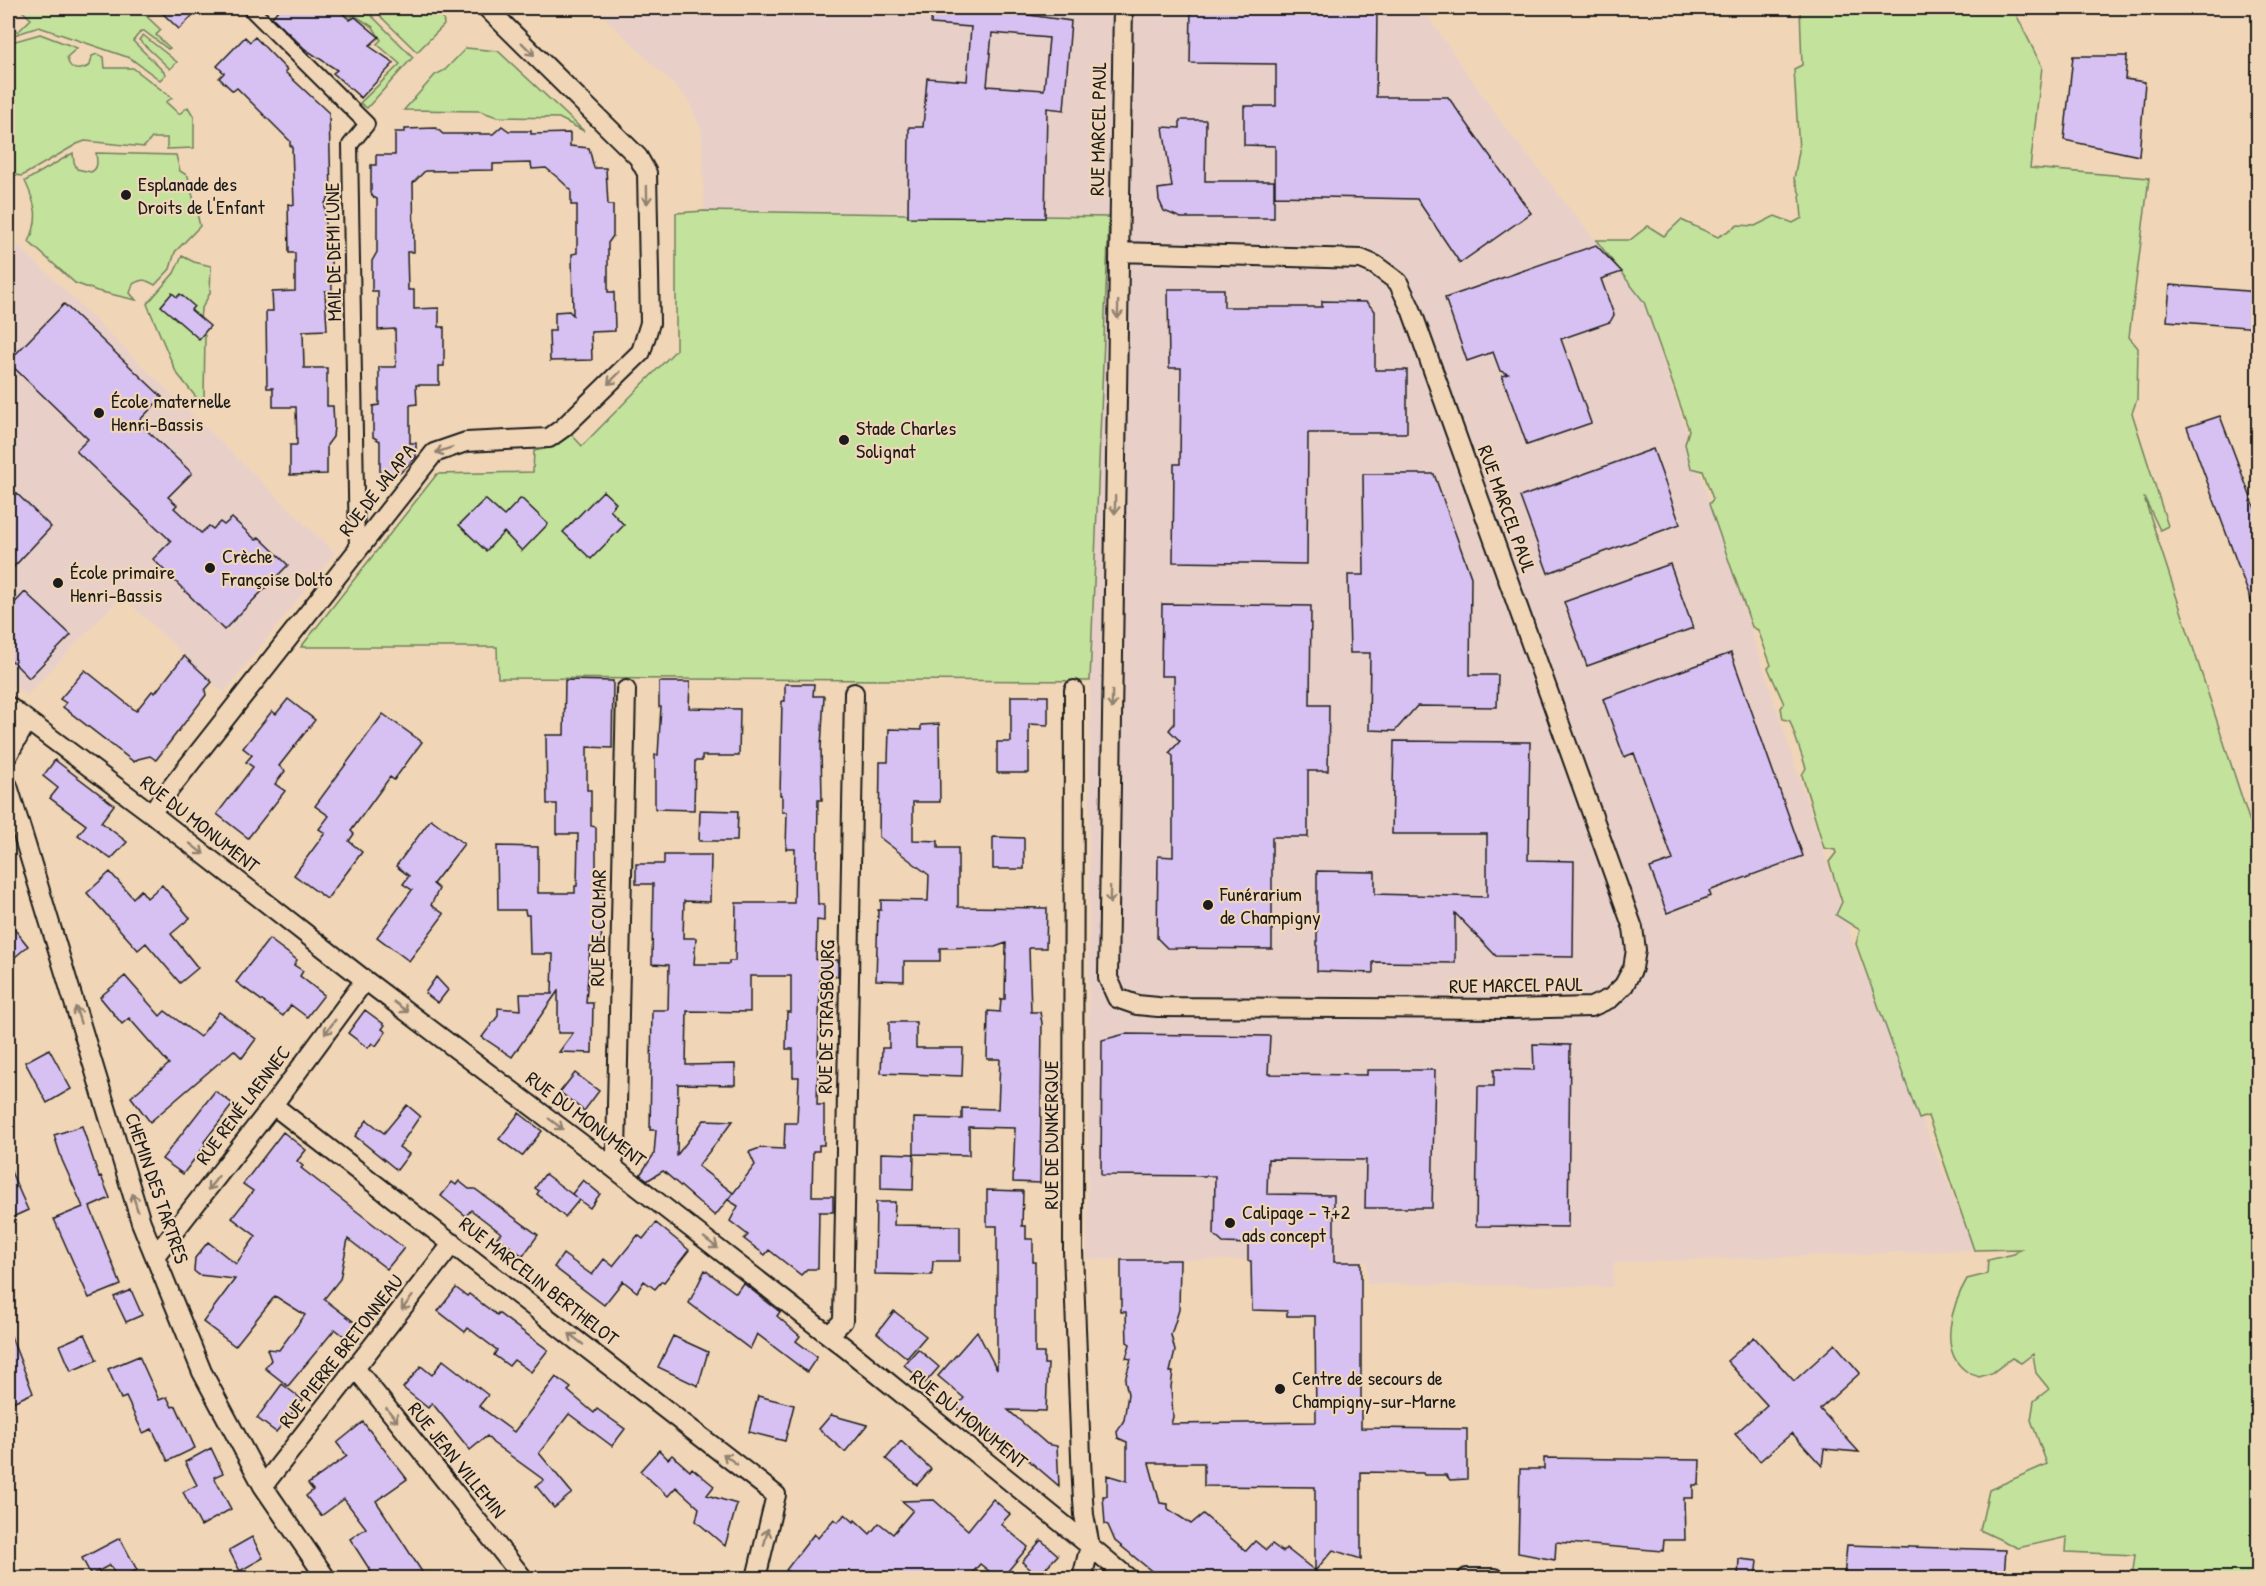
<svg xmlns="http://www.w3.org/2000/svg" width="2266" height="1586" viewBox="0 0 2266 1586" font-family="'Patrick Hand',sans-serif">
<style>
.built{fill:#e8d0c9}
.green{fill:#c3e29b;stroke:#707f5c;stroke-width:1.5}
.building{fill:#d7c1f2;stroke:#1c1c1c;stroke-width:1.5;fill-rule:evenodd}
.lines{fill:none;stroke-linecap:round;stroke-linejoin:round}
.pedestrian-casing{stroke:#1c1c1c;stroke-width:18}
.minor-casing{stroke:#1c1c1c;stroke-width:22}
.pedestrian{stroke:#f0d6b7;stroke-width:14}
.minor{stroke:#f0d6b7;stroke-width:18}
.oneway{stroke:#918271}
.poi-dot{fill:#1c1c1c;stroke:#f0d6b7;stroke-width:2}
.labels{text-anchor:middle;stroke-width:4.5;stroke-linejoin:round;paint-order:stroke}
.street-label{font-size:20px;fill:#1c1c1c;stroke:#f0d6b7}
.poi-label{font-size:20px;fill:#1c1c1c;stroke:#f0d6b7;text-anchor:start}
</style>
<rect width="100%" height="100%" fill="#f0d6b7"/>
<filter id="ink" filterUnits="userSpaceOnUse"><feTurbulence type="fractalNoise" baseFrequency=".0167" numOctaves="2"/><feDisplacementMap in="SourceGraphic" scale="12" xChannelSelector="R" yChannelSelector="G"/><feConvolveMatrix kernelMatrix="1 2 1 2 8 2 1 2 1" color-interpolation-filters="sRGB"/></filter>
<g filter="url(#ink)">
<path class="built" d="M595,8H1422L1499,119L1644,302L1855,948L1974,1250L1614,1263L1613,1287L1367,1284V1261L1087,1259L1090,681L1109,217L704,211L702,132L688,99Z
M8,235L335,553L224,693L122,596L27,695L8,681Z"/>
<path class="green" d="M21,8H142L141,11L161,30L156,35L170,48L168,49L144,31H141L133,41L166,74L160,80L130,58L39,27L8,37V20L18,32L31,19L21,10Z
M338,8H372V16L413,57L367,108L360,103L400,64L377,44L381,40L373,27L354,15L350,18Z
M381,8H442L444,25L417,52L381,17Z
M1800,8H2013L2042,67L2030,168L2149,178L2129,337L2138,348L2137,399L2132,413L2168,526L2160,530L2144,497L2258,847V1578H2132L2135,1555L2066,1552L2067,1537L2018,1548L1980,1530L1989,1490L2047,1464L2031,1420L2034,1401L2049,1389L2036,1373L2033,1354L2021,1363L2012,1358L1992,1373L1979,1377C1975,1375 1969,1374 1966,1371C1937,1350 1953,1303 1967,1279L1987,1274L1988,1260L2014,1254L2021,1249L1974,1250L1928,1116L1919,1119L1856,944L1860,930L1836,915L1842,902L1829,862L1836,853L1835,850L1824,848L1802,775L1806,768L1790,721L1783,719L1781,708L1784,704L1768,668L1771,665L1758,630L1752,627L1709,504L1713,499L1703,471L1691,468L1685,444L1689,430L1644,302L1596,240H1630L1648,226L1664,236L1681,220L1718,237L1738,225L1755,226L1775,216L1793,223L1802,218L1800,194L1794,179L1799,151L1794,69L1802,65Z
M40,34L77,48L67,57C69,71 79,72 90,65L92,56L97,54L104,57L105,68H133L172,98L166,102L179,114L188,107L194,117V148L167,149V138H152L144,147L85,141L77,144L22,176L9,174L8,43Z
M143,35L177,62L170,69L139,40Z
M466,48L498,51L584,131L559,118L497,117L480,111L404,110L435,75L445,70Z
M73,153L74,162L77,169L91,172C99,168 97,161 96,153L176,155L180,171L188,176L200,226L175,252L170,269L155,285C146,280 143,278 133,284L130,293L136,300L97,291L75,283L29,242C40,217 36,205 25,181Z
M704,211L1109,217L1090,681L498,678L497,647H301L437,474L533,472L534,451L553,447L571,434L582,446L676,350V213Z
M182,256L194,262L211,266L210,293L201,310L200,319L205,336L204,397L199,401L176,372L147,304L174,273Z"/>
<path class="building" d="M157,8H200L179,29Z
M280,8H336L350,20L355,17L379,37L369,46L394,63L361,98L333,73L337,70L305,49L272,17Z
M932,8H978L1071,21L1064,110L1047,108L1045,218L908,217L909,127H923L927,78L967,81L971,27L931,24ZM992,33L1049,38L1044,90L987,86Z
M1191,8H1377L1376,97H1448L1531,213L1460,263L1417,199L1275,196V146L1244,145V106H1276V64L1190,63Z
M245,37L250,42L255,37L287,70L285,72L329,113L331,195L325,203V252L331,260L332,291H325L327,330L303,331L304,368H327V406H333L334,426L333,437L327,445V474L290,475V445H297L296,407H273V388H267L266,311H273L272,292L295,291V253H289L288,204L294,205L292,146H290V141L237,88L233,91L219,78L224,73L217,66Z
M2073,56H2127L2125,79L2145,82L2139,156L2064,140Z
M1180,120H1206L1205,181H1274V218H1181L1164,211L1159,200L1158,189L1172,187L1163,127L1180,128Z
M502,126L509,131H531V134L570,133V146L589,148L594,168H606L608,205H613V236L608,243V292H614L615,331L591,332L592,360L550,361L549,331H555V312L569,311L573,315L572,254L577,253V205H571V190L557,177L546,168L532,169L531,163L493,164V170L425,171L413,183L414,252H407L408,290H414V309L439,308V327H444V366H439V385H416L417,404L410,405V443H416V457L401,472L380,474V441L373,437V406L379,405V367H396L395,329L378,330V291H372V261L377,252V199L373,197L371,193V165H376V155H395V132H405V129L436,128L443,134H493Z
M1596,245L1622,272L1601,279L1614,315L1610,322L1561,339L1591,423L1527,445L1502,376L1508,374L1500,371L1493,352L1467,361L1445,298Z
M2170,285L2259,292V328L2167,321Z
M1168,289H1224V307H1322V301L1366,302L1375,311V370H1407V433H1308L1307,564L1173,562L1174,464H1180L1181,368H1169Z
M172,293L177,297L180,294L194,306L191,310L210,326L199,339L161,306Z
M64,304L162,397L138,422L192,473L168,497L177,505L174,508L201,533L209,526L213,529L220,522L224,525L232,518L256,540L259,537L288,565L224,630L153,559L171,541L76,451L88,439L8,362Z
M2220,416L2259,519V614H2256L2187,427Z
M1653,449L1680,524L1548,573L1520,497Z
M1363,474H1434L1471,577L1470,675H1498L1497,707L1417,706L1395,731L1369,730L1370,653H1350L1348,575H1364Z
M8,485L51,527L8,573Z
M603,491L616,503L610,510L624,525L591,559L563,532Z
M521,498L548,524L522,551L504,532L486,551L459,525L485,499L504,516Z
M1670,564L1693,628L1587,666L1564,602Z
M25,592L71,635L29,678L8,657V610Z
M1162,604L1311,606L1310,705H1329L1328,771H1308V837H1272V949L1167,948L1157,938L1158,856L1173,857V756L1169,753L1180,741L1169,730L1174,724V676H1161Z
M1731,653L1803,856L1709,891L1711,896L1667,913L1650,868L1673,860L1634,753L1624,757L1603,699Z
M184,656L212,682L205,690L206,695L156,760L150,756L138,759L134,762L63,707L66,703L60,699L85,670L136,711L152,691L155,693Z
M565,680L613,681L612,748L587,747V790H591V826L596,827V887H603L601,947H590L586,1003H593L592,1053L559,1052L573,1033H558V991L512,1057L482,1037L498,1016V1008L521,1010L520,994H552L553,954H530L529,915H526L525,910H498L497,846L538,847V893H575V886H577L578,834H557V804H547L546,735H564Z
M659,682H690L689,708L740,709L739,756H702V761H695L694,810L655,809V755H658L661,707H659Z
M785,684H814L813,696H824L821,748L822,800H818L817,867L818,904H824V921L817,920L816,960H838V976L820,977L817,1105H824V1145H819V1151H813L812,1196H833V1212H819L818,1269H807L801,1275L769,1250L765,1255L744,1239L748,1235L730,1221L738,1206L728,1200L755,1165L749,1152L760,1148L784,1149L785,1123H797L799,1077H793V1049H786L787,1012H791V976H750V1012L687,1011L686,1065L735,1064V1085L678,1084L677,1155L704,1120L733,1121L698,1166L733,1193L715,1216L663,1171L648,1180L640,1175L654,1154L656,1130H650L652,1010H668L669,965L652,964L653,884H636V864H664V855H711L710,902L684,901L683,938H696L694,964H729V961H735L736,903H794L795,849H786L787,812H782V795H780L782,701H785Z
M1011,696H1048V725L1029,724V773H997V742H1011Z
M288,699L315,720L279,766L285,771L275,784L285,791L248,838L217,814L253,767L246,762L252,755L243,748L272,711L276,714Z
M383,714L422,742L394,780L390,777L351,831L354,834L349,841L362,852L327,899L294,875L325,833L319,829L329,816L315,806Z
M939,724L940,802H913V840L938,841V848H958V907L1047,908L1046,948H1029L1031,1012H1040L1042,1023L1040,1183L1013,1182L1015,1128L969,1127V1155L914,1154V1118L962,1119V1108L998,1109L1000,1059H987L988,1011L1000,1012L1001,999H1005L1006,943L995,947L940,948V961H904V981L876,980L878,910H881V900L928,901L929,875L879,837L880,762H888L889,729L921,730V725Z
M1394,741L1530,742L1528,860L1574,861L1573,957L1496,956L1455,913V963L1373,962V973L1317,971V871L1375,872V894L1487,897V834H1392Z
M55,760L114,805L101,822L127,842L111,859L78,835L86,825L50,798L58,788L43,776Z
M700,810L738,811L737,841H699Z
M431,819L464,844L433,884L439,889L431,905L444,914L409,961L377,937L412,890L403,884L409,876L396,866Z
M993,837L1024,838V869H993Z
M110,872L133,898L141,890L147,898L162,885L190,918L171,934L198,968L180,983L146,943L138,950L87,893Z
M8,921L28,946L8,963Z
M269,939L297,960L294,965L303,971L300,976L324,995L307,1017L291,1005L283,1016L236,982Z
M125,976L160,1016L165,1011L200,1037L219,1012L256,1039L242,1058L234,1050L150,1122L131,1097L169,1064L129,1018L122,1024L100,997Z
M436,977L448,990L438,1003L425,993Z
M365,1010L385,1025L382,1029L386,1032L376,1046L372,1043L368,1048L348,1033Z
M889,1022H916V1048H963L962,1076L881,1073L882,1048H889Z
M1125,1034L1270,1036L1268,1074L1367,1075V1070H1435L1432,1208H1365L1366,1160L1268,1159L1267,1194L1334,1195V1262H1361V1428L1467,1429V1479L1450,1480L1446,1475H1424L1423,1473L1361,1472V1559L1333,1550L1315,1571V1487L1204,1486V1463H1149L1160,1503L1168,1504V1509L1191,1524L1203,1514L1246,1551L1255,1541L1266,1550L1272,1544L1283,1552L1286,1548L1324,1578H1160L1115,1541L1108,1525L1105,1524L1103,1496H1107V1475L1127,1481V1442L1118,1438L1117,1432L1124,1420L1128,1394L1125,1380L1131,1359L1126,1358L1130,1344L1127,1342L1126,1312H1121V1260H1180L1179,1310L1171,1335L1175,1351L1170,1372H1173L1171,1387L1173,1417L1171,1424L1316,1422L1315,1316H1287V1311L1252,1310L1251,1261H1248V1244L1223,1243L1214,1235L1215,1176L1101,1175L1102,1040Z
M1533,1044L1570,1045L1568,1227L1476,1226L1478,1086H1494V1069L1534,1070Z
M49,1049L71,1089L47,1103L25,1062Z
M575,1073L599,1091L584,1111L560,1092Z
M215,1091L233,1104L204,1142L206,1144L183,1174L162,1159Z
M407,1105L420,1116L399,1147L409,1154L397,1170L355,1136L367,1120L384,1133Z
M519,1113L542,1131L522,1156L499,1139Z
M82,1126L99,1177L101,1176L110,1198L90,1207L121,1285L89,1298L54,1219L83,1207L62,1160L54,1135Z
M283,1132L306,1150L297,1161L303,1166L301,1168L404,1248L387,1269L348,1239L340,1279L324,1299L358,1325L348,1339L335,1329L288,1386L265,1368L271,1360L267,1349L279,1350L305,1315L275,1296L235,1346L203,1322L235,1279L199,1275L194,1271L195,1258L208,1242L236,1264L256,1236L232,1218L253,1191L243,1184Z
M881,1153L914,1154L913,1190L881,1189Z
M8,1165L28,1210L8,1219Z
M545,1174L577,1198L572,1194L583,1180L600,1194L590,1208L579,1200L565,1217L537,1194L539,1191L535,1188Z
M459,1181L469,1189H475L538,1235L523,1256L497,1237L501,1233L471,1210L466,1216L441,1196L452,1182L456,1185Z
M987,1190L1023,1191L1022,1226H1026V1239H1033V1262H1035V1353H1044V1364H1048L1046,1411L1008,1410L1047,1444L1057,1446L1059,1486L1019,1452L1016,1456L956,1407L964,1398L938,1376L977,1331L997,1370V1226H987Z
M876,1202H895L894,1225L960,1226V1261H933L932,1275L875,1274Z
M656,1223L689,1250L664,1282L662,1281L655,1289L644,1281L637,1292L623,1281L604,1305L554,1267L563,1254L592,1275L604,1259L613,1266L638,1235L643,1239Z
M705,1270L736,1293L743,1283L780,1312L777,1316L800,1336L796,1341L817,1357L807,1372L757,1334L750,1349L689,1303Z
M456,1288L467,1296L469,1294L497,1315L498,1313L548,1350L531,1372L514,1360L509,1366L494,1355L497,1350L468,1328L465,1332L438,1311Z
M131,1290L142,1315L126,1322L114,1297Z
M894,1311L926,1336L907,1358L877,1333Z
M8,1334H10L33,1393L8,1404Z
M85,1334L97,1360L71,1371L60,1345Z
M673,1336L708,1352L698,1386L658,1367Z
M1754,1337L1794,1381L1835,1344L1860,1373L1820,1409L1859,1452L1824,1449L1822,1466L1792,1433L1760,1461L1735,1434L1767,1405L1727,1361Z
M918,1349L939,1367L925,1383L904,1365Z
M139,1356L159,1400L167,1397L172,1407L176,1406L195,1448L168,1461L152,1429L143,1433L126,1397L121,1399L108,1369Z
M443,1360L488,1395L479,1406L514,1432L556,1377L571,1388L568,1391L594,1413L597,1409L625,1429L612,1446L569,1414L539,1453L572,1493L554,1508L536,1486L544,1480L493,1443L487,1436L470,1450L432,1403L428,1408L403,1388L421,1366L432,1375Z
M282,1384L303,1400L276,1432L257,1418Z
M758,1396L794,1405L785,1441L749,1432Z
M831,1415L867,1425L845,1452L819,1429Z
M363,1422L407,1479L376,1501L426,1578H375L350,1539L366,1528L344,1499L321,1516L306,1496L313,1490L308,1484L347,1456L337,1443Z
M901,1441L931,1469L917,1485L886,1459Z
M211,1448L223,1473L214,1477L231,1509L201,1526L183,1492L197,1485L185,1462Z
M659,1450L668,1459L672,1455L690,1471L692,1468L714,1486L707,1495L737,1504L725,1546L696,1521L699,1508L676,1487L668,1496L640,1471Z
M1544,1458L1700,1460L1699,1485H1693V1498H1684L1685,1540H1664L1663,1551L1556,1542L1555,1560L1518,1553L1520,1469H1544Z
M993,1499L1010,1514L1001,1524L1028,1547L1002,1578H998L980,1564L968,1578H797L786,1570L814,1534L818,1538L834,1519L838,1522L845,1514L854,1522L855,1520L870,1534L879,1523L893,1534L913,1510L902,1501L934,1500L968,1530Z
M252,1537L263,1558L240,1571L229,1550Z
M120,1538L137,1570L122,1578H117L110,1565L91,1575L82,1558Z
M1041,1540L1058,1555L1038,1576L1022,1562Z
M1847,1545L2006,1550L2004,1576H1996V1578H1962L1963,1576L1914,1572L1913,1578H1844Z
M1739,1559L1758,1561L1756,1578H1738Z"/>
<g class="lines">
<defs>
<path id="pedestrian" d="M250,8L367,124L350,145L357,551"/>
<path id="minor" d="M1119,252L1361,259L1375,265L1398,282L1411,309L1633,928L1636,950L1633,968L1624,985L1611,998L1591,1007L1510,1009L1158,1007L1137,1005L1117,998L1108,978C1112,654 1117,331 1123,8
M1074,690L1073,1251L1082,1483L1084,1515L1090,1546L1082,1578
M8,706L151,813L365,980L611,1166L848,1350L1090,1546L1128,1578
M8,755L27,721
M8,786L141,1222L202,1372L263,1486L326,1578
M151,813L434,453L466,442L549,438L563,428L641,352L650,323L647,173L638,157L487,8
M273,1105L776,1495L756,1578
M611,1166L616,1153L626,690
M155,1256L273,1105L365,980
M829,1335L843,1321L854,693
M356,1369L523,1578
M263,1486L453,1243
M1467,1578H1495"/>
</defs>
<use href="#pedestrian" class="pedestrian-casing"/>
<use href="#minor" class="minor-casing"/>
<use href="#pedestrian" class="pedestrian"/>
<use href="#minor" class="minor"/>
</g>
<defs><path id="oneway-shaft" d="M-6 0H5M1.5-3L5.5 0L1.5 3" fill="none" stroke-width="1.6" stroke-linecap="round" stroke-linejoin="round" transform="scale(1.5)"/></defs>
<g class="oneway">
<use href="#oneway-shaft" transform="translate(528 49) rotate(45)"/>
<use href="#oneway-shaft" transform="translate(647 195) rotate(89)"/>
<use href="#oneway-shaft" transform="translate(1118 310) rotate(91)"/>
<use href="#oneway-shaft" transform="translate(614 378) rotate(135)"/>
<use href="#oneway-shaft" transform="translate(444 450) rotate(161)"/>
<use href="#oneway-shaft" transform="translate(1115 505) rotate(91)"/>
<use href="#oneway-shaft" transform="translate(1112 700) rotate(91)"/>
<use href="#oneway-shaft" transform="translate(197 849) rotate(38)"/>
<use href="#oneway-shaft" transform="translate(1110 895) rotate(91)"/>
<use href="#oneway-shaft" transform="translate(401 1007) rotate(37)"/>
<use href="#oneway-shaft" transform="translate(78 1015) rotate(-107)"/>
<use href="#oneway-shaft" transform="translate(330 1027) rotate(127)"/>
<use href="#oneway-shaft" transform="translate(556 1124) rotate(37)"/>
<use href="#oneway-shaft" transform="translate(213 1183) rotate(128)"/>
<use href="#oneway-shaft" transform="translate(135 1202) rotate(-107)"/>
<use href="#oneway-shaft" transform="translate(711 1243) rotate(38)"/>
<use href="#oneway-shaft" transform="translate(407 1303) rotate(128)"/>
<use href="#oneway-shaft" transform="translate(576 1339) rotate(-142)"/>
<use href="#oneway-shaft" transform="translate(392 1415) rotate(51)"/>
<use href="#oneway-shaft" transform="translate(730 1459) rotate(-142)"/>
<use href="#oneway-shaft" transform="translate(766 1537) rotate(-76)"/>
</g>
</g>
<g class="poi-dot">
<circle cx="126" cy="195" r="6"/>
<circle cx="99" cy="413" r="6"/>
<circle cx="844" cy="440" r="6"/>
<circle cx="210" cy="568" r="6"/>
<circle cx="58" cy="583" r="6"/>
<circle cx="1208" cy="905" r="6"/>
<circle cx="1230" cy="1223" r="6"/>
<circle cx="1280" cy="1389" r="6"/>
</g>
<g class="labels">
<g class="street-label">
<text transform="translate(1098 129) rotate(-89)" y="7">RUE MARCEL PAUL</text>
<text transform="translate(333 252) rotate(-91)" y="7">MAIL DE DEMI LUNE</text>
<text transform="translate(377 490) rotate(-52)" y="7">RUE DE JALAPA</text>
<text transform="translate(1507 509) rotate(70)" y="7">RUE MARCEL PAUL</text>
<text transform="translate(200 824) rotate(38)" y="7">RUE DU MONUMENT</text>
<text transform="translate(598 928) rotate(-89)" y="7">RUE DE COLMAR</text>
<text transform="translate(1516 985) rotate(-1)" y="7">RUE MARCEL PAUL</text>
<text transform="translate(826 1017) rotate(-89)" y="7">RUE DE STRASBOURG</text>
<text transform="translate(243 1105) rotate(-53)" y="7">RUE RENÉ LAENNEC</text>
<text transform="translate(586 1119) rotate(37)" y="7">RUE DU MONUMENT</text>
<text transform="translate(1051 1135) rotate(-90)" y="7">RUE DE DUNKERQUE</text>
<text transform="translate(157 1188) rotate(71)" y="7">CHEMIN DES TARTRES</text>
<text transform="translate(539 1281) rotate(38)" y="7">RUE MARCELIN BERTHELOT</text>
<text transform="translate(341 1351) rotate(-52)" y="7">RUE PIERRE BRETONNEAU</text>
<text transform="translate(969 1419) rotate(39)" y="7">RUE DU MONUMENT</text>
<text transform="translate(457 1460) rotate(51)" y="7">RUE JEAN VILLEMIN</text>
</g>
<g class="poi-label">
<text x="138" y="191">Esplanade des<tspan x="138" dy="23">Droits de l'Enfant</tspan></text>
<text x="111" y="408">École maternelle<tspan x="111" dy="23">Henri-Bassis</tspan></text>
<text x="856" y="435">Stade Charles<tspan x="856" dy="23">Solignat</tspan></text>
<text x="222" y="563">Crèche<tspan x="222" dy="23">Françoise Dolto</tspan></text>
<text x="70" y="579">École primaire<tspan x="70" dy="23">Henri-Bassis</tspan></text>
<text x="1220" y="901">Funérarium<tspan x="1220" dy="23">de Champigny</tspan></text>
<text x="1242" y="1219">Calipage - 7+2<tspan x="1242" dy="23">ads concept</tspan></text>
<text x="1292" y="1385">Centre de secours de<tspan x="1292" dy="23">Champigny-sur-Marne</tspan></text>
</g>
</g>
<rect width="2266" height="1586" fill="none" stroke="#f0d6b7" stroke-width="30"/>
<rect x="15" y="15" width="2236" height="1556" fill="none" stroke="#1c1c1c" stroke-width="2" filter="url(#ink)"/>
</svg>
